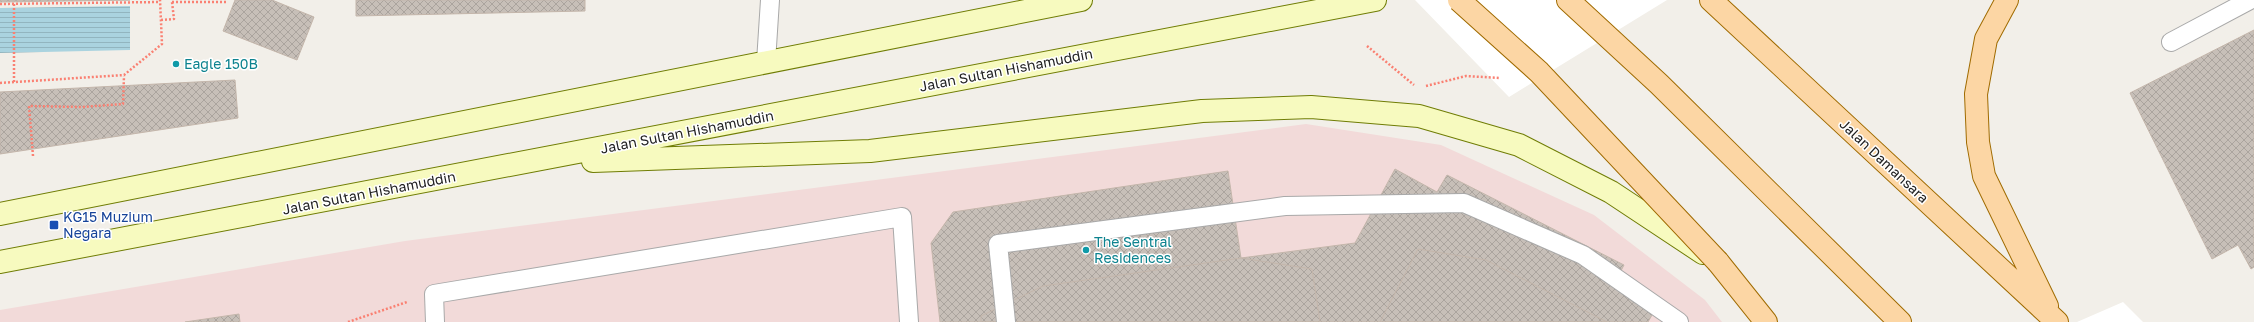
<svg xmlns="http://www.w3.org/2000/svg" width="2254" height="322" viewBox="0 0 2254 322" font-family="'Golos Text',sans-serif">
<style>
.commercial{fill:#f2dad9}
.water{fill:url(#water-rules)}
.pier{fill:#fff}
.building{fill:url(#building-cross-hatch);stroke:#c4b6ab}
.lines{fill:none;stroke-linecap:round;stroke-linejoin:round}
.lane-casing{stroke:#a9a9a9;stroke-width:20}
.secondary-casing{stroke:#707d05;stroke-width:24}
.primary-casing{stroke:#a06b00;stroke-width:24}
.path{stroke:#fa8072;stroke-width:2.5;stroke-dasharray:2 2;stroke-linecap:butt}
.lane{stroke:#fff;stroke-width:18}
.secondary{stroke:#f7fabf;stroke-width:22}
.primary{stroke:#fcd6a4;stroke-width:22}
.primary-bridge-casing{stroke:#a06b00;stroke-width:24;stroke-linecap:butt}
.primary-bridge{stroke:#fcd6a4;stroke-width:22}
.culture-dot{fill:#0f9aa8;stroke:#fff;stroke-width:1.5}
.transit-dot{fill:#1a4fb4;stroke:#fff;stroke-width:1.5}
.labels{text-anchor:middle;stroke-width:3;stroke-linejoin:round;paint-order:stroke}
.culture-label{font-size:14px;fill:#0d838f;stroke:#fff;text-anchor:start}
.street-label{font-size:14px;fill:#222;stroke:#fff}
.transit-label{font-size:14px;fill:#164399;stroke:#fff;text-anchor:start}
</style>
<defs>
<pattern id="water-rules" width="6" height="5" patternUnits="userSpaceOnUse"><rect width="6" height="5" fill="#aad3df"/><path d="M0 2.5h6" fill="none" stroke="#92b5bf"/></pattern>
<pattern id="building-cross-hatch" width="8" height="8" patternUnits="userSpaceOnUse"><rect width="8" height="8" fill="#c7bfb8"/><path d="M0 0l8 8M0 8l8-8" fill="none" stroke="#aba49e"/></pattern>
</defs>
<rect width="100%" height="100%" fill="#f2efe9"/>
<path class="commercial" d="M1306,124L1441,145L1594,215L1705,300L1722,322H0V310L405,241Z"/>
<path class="water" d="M130,6V50L0,53V8Z"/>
<path class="pier" d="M1415,0H1667L1509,97Z
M2123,302L2143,322H2077Z"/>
<path class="building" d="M0,0H130L0,2Z
M235,0H272L314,17L297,60L223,31Z
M356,0H585V11L356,16Z
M2254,30V267L2251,269L2238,245L2212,259L2130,93Z
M235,80L238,118L0,154V92Z
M1395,169L1437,192L1447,175L1624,265L1613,286L1656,308L1648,322H940L931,243L953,212L1228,171L1241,258L1355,243Z
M1418,249L1486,260L1607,322H1380Z
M1241,258L1312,269L1320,322H981V316L1043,286Z
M239,314L240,322H185Z"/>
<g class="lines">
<defs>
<path id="lane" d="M2171,42L2250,0
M766,62L770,0
M435,322L434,294L902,217L909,322
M1006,322L998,244L1285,206L1464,203L1583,255L1679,322"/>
<path id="secondary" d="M593,161L870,151L1202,111L1311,107L1419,116L1519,145L1611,192L1703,253
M0,214L1081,0
M0,262L1375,0"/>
<path id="primary" d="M1568,0L1659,84L1900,322
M1711,0L2057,322
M2007,0L1986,39L1976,94L1978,142L1984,176L2047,306
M1718,262L1766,322"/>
</defs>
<use href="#lane" class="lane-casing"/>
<use href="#secondary" class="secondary-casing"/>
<use href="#primary" class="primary-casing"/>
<path class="path" d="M172,2H228
M0,4L160,2
M14,4V83
M161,20L174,19L172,2
M1367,46L1414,85
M0,83L124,75L162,44L160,0
M1426,86L1466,76L1500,78
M33,156L29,106L82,107L123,104L124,76
M348,322L407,302"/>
<use href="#lane" class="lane"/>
<use href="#secondary" class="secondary"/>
<use href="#primary" class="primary"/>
<defs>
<path id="primary-bridge" d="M1459,0L1539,72L1718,262"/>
</defs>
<use href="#primary-bridge" class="primary-bridge-casing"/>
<use href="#primary-bridge" class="primary-bridge"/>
</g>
<g class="culture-dot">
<circle cx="176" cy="64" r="4"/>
<circle cx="1086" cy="250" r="4"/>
</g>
<rect class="transit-dot" x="49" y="220" width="10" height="10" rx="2"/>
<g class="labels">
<g class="culture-label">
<text x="184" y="69">Eagle 150B</text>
<text x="1094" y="247">The Sentral<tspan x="1094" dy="16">Residences</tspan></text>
</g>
<g class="street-label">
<text transform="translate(1006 70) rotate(-11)" y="5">Jalan Sultan Hishamuddin</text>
<text transform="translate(687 132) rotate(-11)" y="5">Jalan Sultan Hishamuddin</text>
<text transform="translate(1884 161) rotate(43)" y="5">Jalan Damansara</text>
<text transform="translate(369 193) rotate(-11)" y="5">Jalan Sultan Hishamuddin</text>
</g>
<g class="transit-label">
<text x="63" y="222">KG15 Muzium<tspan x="63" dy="16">Negara</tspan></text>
</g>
</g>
</svg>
